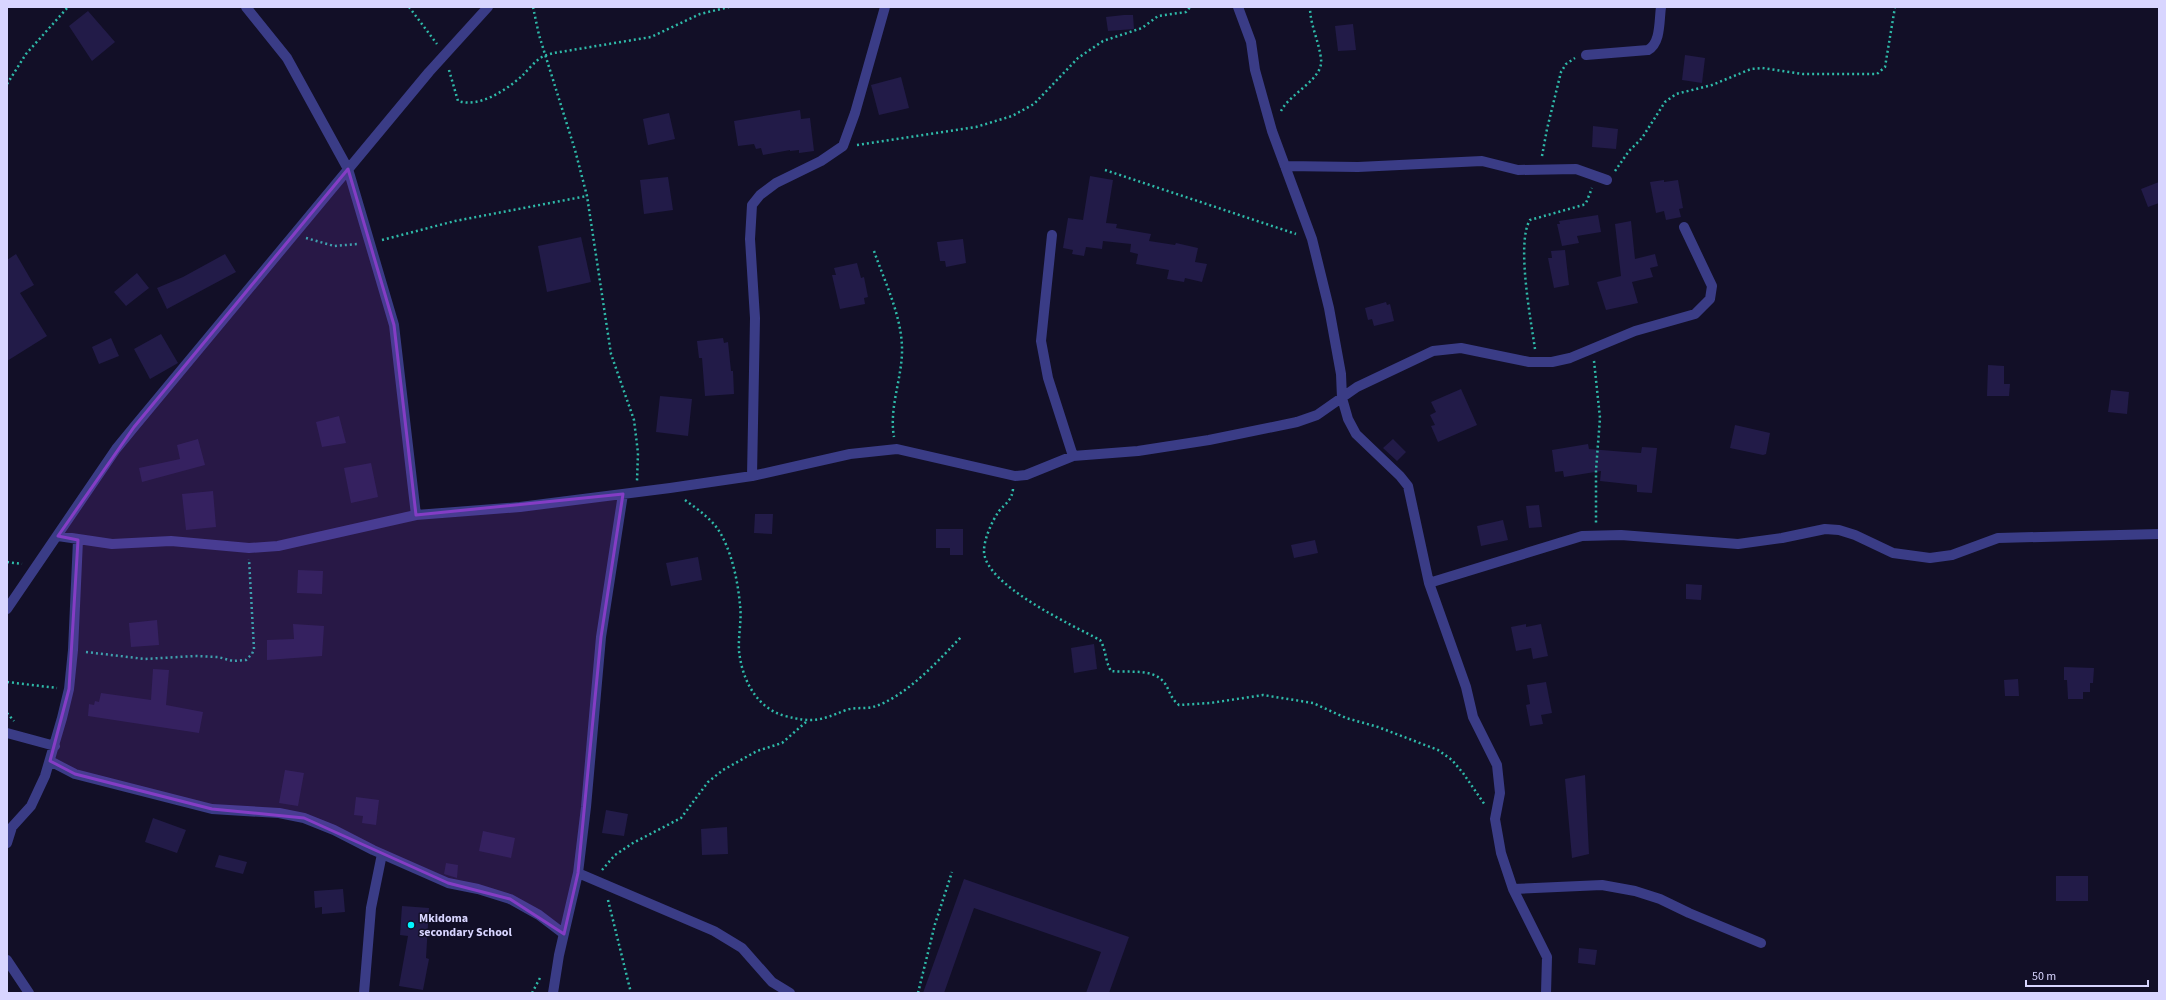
<svg xmlns="http://www.w3.org/2000/svg" width="2166" height="1000" viewBox="0 0 2166 1000" font-family="'Source Sans 3',sans-serif">
<style>
.building{fill:#221b48}
.lines{fill:none;stroke-linecap:round;stroke-linejoin:round}
.path{stroke:#2fbaa9;stroke-width:2.5;stroke-dasharray:2 3;stroke-linecap:butt}
.minor{stroke:#3a3c86;stroke-width:10}
.marked{fill:#843dc5;fill-opacity:0.2;stroke:#843dc5;stroke-width:3;stroke-linejoin:round}
.poi-dot{fill:#01f4ff;stroke:#120f27;stroke-width:1.5}
.labels{text-anchor:middle;stroke-width:3;stroke-linejoin:round;paint-order:stroke}
.poi-label{font-size:12px;font-weight:bold;fill:#d8d5ff;stroke:#120f27;text-anchor:start}
</style>
<rect width="100%" height="100%" fill="#120f27"/>
<path class="building" d="M88,11L115,42L92,61L69,26Z
M1124,15H1133L1134,29L1108,31L1106,17Z
M1353,24L1356,50L1338,51L1335,26Z
M1685,55L1705,58L1702,83L1682,80Z
M901,77L909,108L879,115L871,85Z
M800,110L801,119L810,118L814,151L799,153V150L790,151V150L763,155L761,148L756,149L754,144L738,146L734,121Z
M669,113L675,139L648,145L643,119Z
M1593,126L1618,129L1616,149L1592,147Z
M1090,176L1113,180L1106,223L1117,224L1116,228L1151,234L1149,241L1175,245L1176,243L1198,248L1195,262L1207,264L1202,282L1185,278L1184,282L1167,279L1169,270L1136,264L1138,254L1130,252L1131,244L1103,241L1102,249L1086,247L1084,256L1072,254L1073,250L1063,248L1068,218L1083,220Z
M668,177L673,210L644,214L640,180Z
M1664,180V182L1678,180L1683,208L1679,209L1681,217L1666,220L1664,211L1656,213L1650,182Z
M2159,182V203L2148,207L2141,189Z
M1598,215L1601,232L1577,236L1579,243L1562,246L1557,224H1560L1559,221Z
M1631,221L1635,259L1655,254L1658,266L1650,268L1653,277L1632,282L1638,303L1606,310L1597,282L1621,276L1615,224Z
M581,237L591,282L547,292L538,246Z
M963,239L966,263L946,267L945,261H940L937,242Z
M1565,250L1569,285L1554,288L1548,258H1552L1551,251Z
M16,254L34,285L20,293L47,336L7,361V260Z
M225,254L236,272L167,309L157,288L183,277Z
M857,263L861,278L864,277L868,297L864,298L865,304L840,309L832,275H836L834,268Z
M137,273L149,288L126,306L114,292Z
M1386,302L1387,305L1390,304L1394,321L1374,326L1372,319L1368,320L1365,308Z
M161,334L178,363L150,379L134,349Z
M111,338L119,356L99,364L92,347Z
M723,338L724,343L728,342L731,371H733L734,394L705,396L702,358H699L697,341Z
M1988,365L2004,366V384H2010L2009,396H1987Z
M1461,389L1477,425L1438,442L1431,426L1435,425L1430,415L1436,412L1431,402Z
M2111,390L2129,392L2127,414L2108,412Z
M660,396L692,399L688,436L656,432Z
M339,416L346,443L322,447L316,422Z
M1735,425L1770,433L1766,454L1763,455L1730,448Z
M198,439L205,465L142,482L139,468L180,459L177,445Z
M1393,439L1406,452L1397,461L1383,448Z
M1588,444L1589,449L1626,452L1641,453L1642,447L1657,448L1652,493L1637,492V485L1600,481L1601,471L1564,477L1563,471L1555,472L1552,450Z
M371,463L378,497L351,503L344,468Z
M213,491L216,527L186,530L182,494Z
M1539,505L1542,527L1529,528L1526,506Z
M755,514H773L772,534L754,533Z
M1503,520L1508,540L1481,546L1477,526Z
M936,529H963V555H950V548H936Z
M1315,540L1318,553L1294,558L1291,545Z
M698,557L702,580L671,586L666,563Z
M298,570L323,571L322,594L297,593Z
M1686,584L1702,585L1701,600L1686,599Z
M157,620L159,645L131,647L129,623Z
M293,624L324,626L322,656L267,660V640L294,639Z
M1526,624V627L1541,624L1548,656L1533,659L1531,648L1516,651L1511,627Z
M1094,644L1097,669L1074,673L1071,648Z
M2064,667L2094,668L2093,683H2090V692H2083V699H2068L2067,680H2064Z
M153,669L169,670L166,705L203,712L199,733L88,716L89,704L94,705L95,701L99,702L101,693L151,700Z
M2018,679L2019,696H2005L2004,680Z
M1546,682L1552,713L1541,715L1543,724L1530,726L1526,705L1530,704L1527,685Z
M285,770L304,773L298,806L279,803Z
M1585,775L1589,854L1572,858L1565,779Z
M356,797L379,800L376,825L362,823L363,816L354,815Z
M606,810L628,814L624,836L602,833Z
M153,818L186,830L177,853L145,842Z
M727,827L728,854L702,855L701,829Z
M483,831L515,838L511,858L479,851Z
M219,855L247,862L243,874L215,867Z
M446,863L458,865L457,878L444,874Z
M2056,876H2088V901H2056Z
M964,879L1129,937L1109,993H1086L1101,952L974,908L944,993H923Z
M343,889L345,912L322,914V907L315,908L314,891Z
M402,906L429,908L426,958L429,959L423,990L399,986L408,936L400,935Z
M1579,948L1597,950L1595,965L1578,963Z"/>
<g class="lines">
<path class="path" d="M409,7L437,44
M533,7L539,35L575,150L587,196L611,354L634,420L638,453L637,481
M449,70L458,101C480,108 506,90 522,76C528,70 535,61 542,57C546,55 550,54 554,53L651,37L700,14L729,7
M7,84L26,54L68,7
M1281,111C1290,93 1324,79 1321,59C1319,41 1310,25 1310,7
M857,145L976,127L1012,116L1034,104L1078,58L1103,41L1142,28L1158,16L1186,12L1190,7
M1542,156L1547,129L1561,72L1566,64L1575,58
M1105,170L1296,234
M1615,171L1629,151L1642,138L1665,102L1676,94L1712,85L1751,69L1762,68L1803,74H1877L1885,67L1895,7
M306,238L334,246L358,244
M382,240L455,221L587,196
M874,251C885,283 903,318 902,353C901,381 889,409 894,437
M1535,349C1531,321 1516,242 1530,220L1583,205L1586,203L1592,188
M1594,361L1600,418L1596,470V524
M1013,489C1012,500 1006,503 999,511C992,521 984,539 984,551C984,585 1074,626 1100,640C1106,649 1105,661 1111,671C1127,673 1151,668 1163,681C1170,689 1169,697 1179,705L1210,703L1263,695L1313,703L1346,718L1378,727L1438,750L1452,760L1463,773L1485,805
M685,500C700,511 715,521 723,538C733,558 738,583 740,605C742,620 738,636 739,651C742,679 756,708 785,716C813,723 819,721 846,710C855,707 864,709 873,707C906,697 939,660 962,636
M7,562L22,564
M86,652L145,659L195,656L218,657L233,661L246,660L252,654L254,649L249,559
M7,682L57,688
M7,713L14,721
M602,870L615,855L633,843L681,818L708,782L723,770L757,751L782,743L806,722
M608,900L631,993
M532,993L541,976
M918,993L935,924L952,872"/>
<path class="minor" d="M246,7L287,58L348,169L394,325L416,515
M1238,7L1251,42L1255,70L1272,131L1312,239L1329,308L1341,374L1342,398L1348,419L1356,434L1400,476L1408,486L1429,583L1466,687L1473,717L1497,765L1500,793L1495,819L1501,853L1513,889L1547,957L1546,993
M1586,55L1648,50C1661,43 1659,21 1661,7
M1285,166L1358,167L1482,161L1518,170L1576,169L1607,180
M1052,235L1041,341L1048,378L1073,456
M752,476L755,318L750,239L752,205L760,195L776,183L821,161L843,146L855,113L885,7
M58,536L112,544L171,541L249,548L278,546L416,515L520,507L670,488L752,476L850,454L897,449L1015,476L1026,475L1073,456L1138,451L1209,440L1297,422L1317,415L1357,387L1433,351L1461,348L1529,362H1552L1570,358L1635,331L1695,314L1710,299L1712,286L1684,227
M1429,583L1582,536L1621,535L1738,544L1782,538L1825,529L1839,530L1855,535L1893,553L1930,558L1952,555L1998,538L2159,534
M7,609L116,449L134,427L429,72L488,7
M7,733L55,746
M50,761L75,774L212,809L279,813L304,818L334,830L373,850L448,883L478,889L510,899L539,915L564,934
M7,843L12,827L31,806L45,776L62,718L69,689L73,650L78,540
M578,873L714,931L742,948L772,982L790,993
M1513,889L1602,885L1635,891L1660,899L1689,913L1761,943
M7,960L29,993
M364,993L371,908L382,854
M553,993L559,955L578,873L586,807L601,637L623,494"/>
</g>
<path class="marked" d="M348,169L394,325L416,515L623,494L601,637L578,873L564,934L510,899L448,883L304,818L212,809L75,774L50,761L69,689L78,540L58,536L134,427Z"/>
<circle class="poi-dot" cx="411" cy="925" r="4"/>
<g class="labels">
<g class="poi-label">
<text x="419" y="922">Mkidoma<tspan x="419" dy="14">secondary School</tspan></text>
</g>
</g>
<rect width="2166" height="1000" fill="none" stroke="#d8d5ff" stroke-width="16"/>
<path d="M2026 980v6h122v-6" fill="none" stroke="#d8d5ff" stroke-width="2"/>
<text x="2032" y="980" font-size="12" fill="#d8d5ff" stroke="#120f27" stroke-width="3" paint-order="stroke">50 m</text>
</svg>
